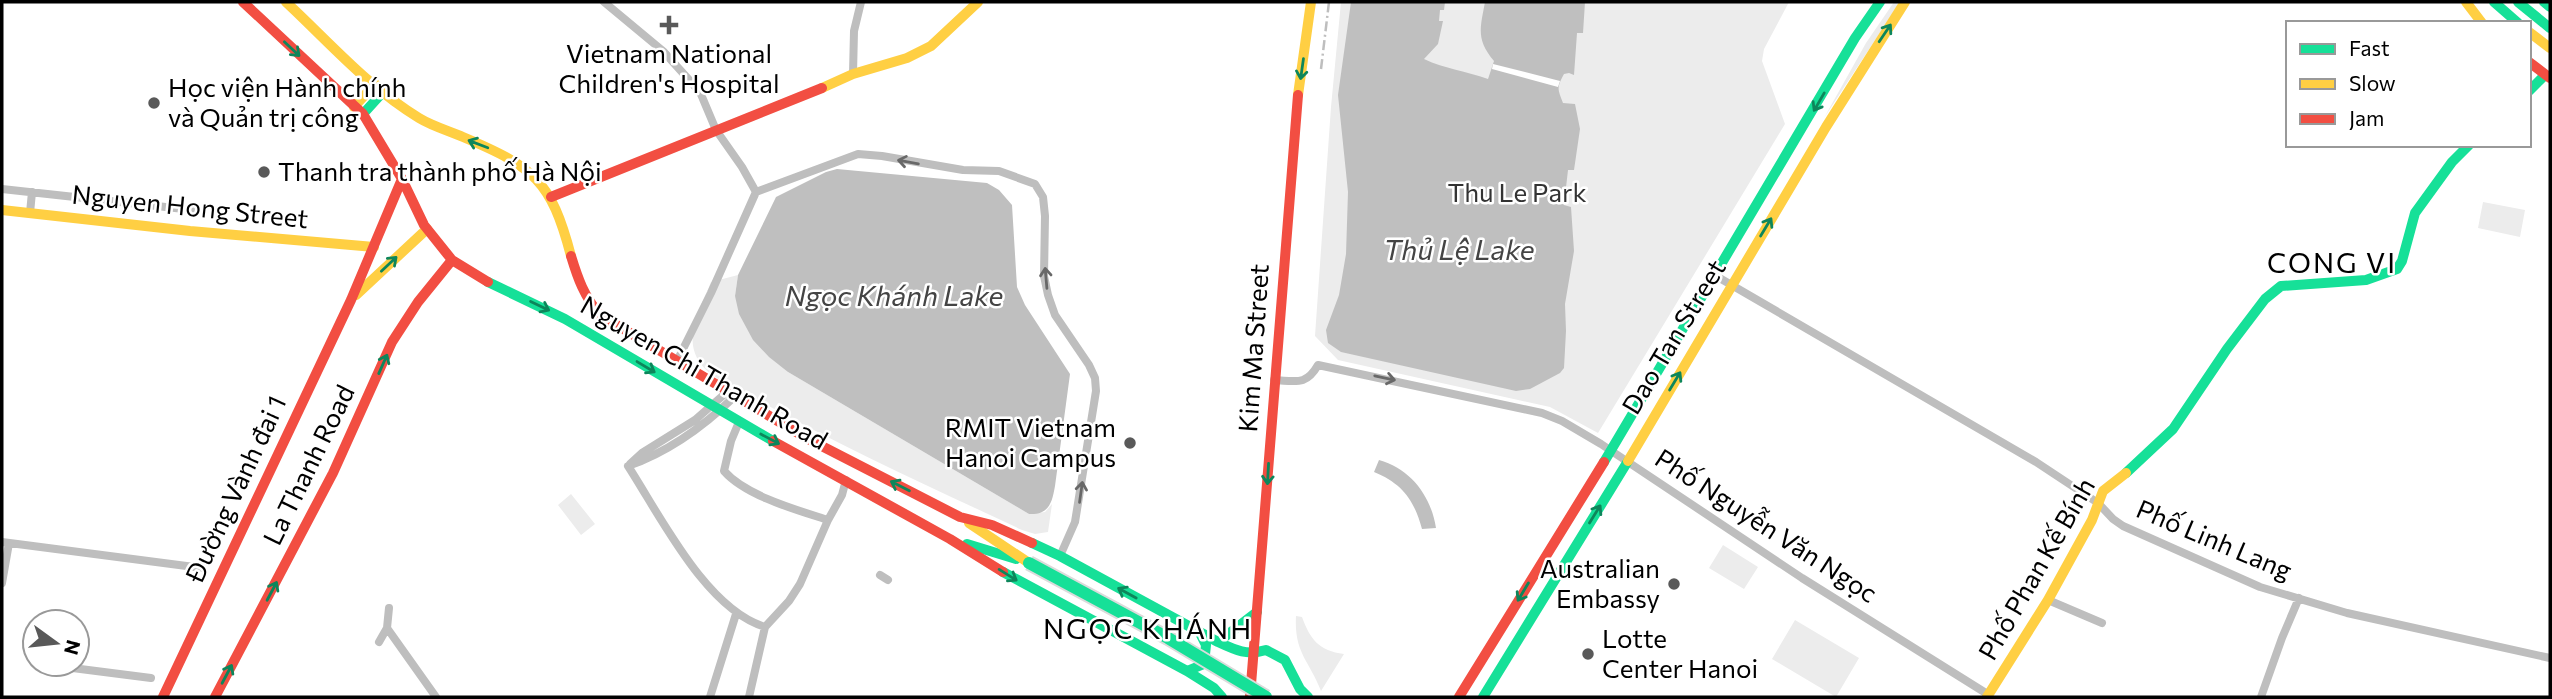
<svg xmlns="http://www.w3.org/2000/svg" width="2552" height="699" viewBox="0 0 2552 699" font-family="Commissioner,sans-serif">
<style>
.green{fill:#ececec}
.water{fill:#bfbfbf}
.pier{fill:#fff}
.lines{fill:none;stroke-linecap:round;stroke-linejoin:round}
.street{stroke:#bebebe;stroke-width:8}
.fast{stroke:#16e098;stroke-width:10}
.slow{stroke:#ffcf43;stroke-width:10}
.jam{stroke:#f24e42;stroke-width:10}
.rail{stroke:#bebebe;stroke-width:2.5;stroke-dasharray:10 3.5 2 3.5;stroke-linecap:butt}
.fast-bridge-casing{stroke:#dbdbdb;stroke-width:16;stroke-linecap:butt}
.fast-bridge{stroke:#16e098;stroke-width:12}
.oneway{stroke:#0d865b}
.oneway2{stroke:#686868}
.poi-dot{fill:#595959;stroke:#fff;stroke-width:2.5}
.labels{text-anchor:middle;stroke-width:5;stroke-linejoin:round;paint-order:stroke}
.poi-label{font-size:26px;fill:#000;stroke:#fff;text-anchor:start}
.park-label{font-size:26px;fill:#333;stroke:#fff}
.street-label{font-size:26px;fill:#000;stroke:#fff}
.water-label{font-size:28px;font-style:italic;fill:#444;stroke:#fff}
.neighbourhood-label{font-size:28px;letter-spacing:2px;fill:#000;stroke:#fff}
</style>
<rect width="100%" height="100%" fill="#fff"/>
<path class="green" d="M1341,2H1789L1764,49L1762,61L1785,124L1598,433L1550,407L1338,360L1315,336L1331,107Z
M1894,2H1900L1824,118L1866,43Z
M2483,202L2525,210L2520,237L2478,228Z
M738,275L735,296L788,372L1029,514L1045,512L1052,504L1048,532L1035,534L1022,530C933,488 843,448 758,400C740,390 712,380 700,363C682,337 701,307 711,282Z
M571,494L595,524L581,535L558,505Z
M1723,545L1758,567L1744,589L1709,568Z
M1296,616L1302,617C1310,639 1319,651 1344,654L1321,691C1309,660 1294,653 1296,616Z
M1795,620L1859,658L1836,697L1772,659Z"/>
<path class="water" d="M1351,2H1445L1444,10H1440L1439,21H1443L1438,44L1424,59C1445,69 1466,71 1488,79L1494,61C1476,39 1480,29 1485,2H1585L1583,33H1577L1574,75L1569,73L1564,74C1556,89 1558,89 1563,103L1575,104L1580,129L1574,170H1568L1564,205L1571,207L1574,251L1565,304L1566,331L1564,368L1560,373L1530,389L1516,391L1341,352L1328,343L1326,330L1339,295L1346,254L1348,192L1338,95Z
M837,169L987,183L999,190L1012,205L1017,287L1025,305L1070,374L1055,486C1052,503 1049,515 1029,514L788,372L769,357L753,340L739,314L735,296L738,275L776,197L826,172Z
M1379,460C1411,469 1431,496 1436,528L1422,529C1414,500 1403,484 1374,472Z"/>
<path class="pier" d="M1493,64L1560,81L1558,87L1492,69Z"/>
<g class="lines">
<path class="street" d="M604,2L663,51L700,92L716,130L742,167L756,192
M853,74L854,31L861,2
M2,189L193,210
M30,213L32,192
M1716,276L2036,462L2098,503L2113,519L2123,526L2260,587L2347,613L2550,658
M677,361L711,293L756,192L858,154L882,156L963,170L999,171L1035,184L1043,197L1045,216L1044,276L1048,295L1055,315L1089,365L1095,378L1096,391L1075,522L1060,556
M1274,380C1296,381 1306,386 1318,365L1542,413L1562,421L1601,444L1802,578L1989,695
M739,422L731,441L724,471C746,496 797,510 828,520
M630,464L642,453L695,420L727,392
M628,466C661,517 706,609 765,627
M628,466C668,452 704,426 734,397
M2,542L202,568
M880,575L888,580
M2,583L9,543
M2048,600L2102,623
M389,608L387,628L436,697
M379,642L387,628
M49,665L151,678
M710,697L736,614
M749,697L765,627L789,601L800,584L828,520L842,495L846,480
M2261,697L2282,638L2299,598"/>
<path class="fast" d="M2494,2L2518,23
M2518,2L2550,28
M2544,2L2550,7
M2529,91L2545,75
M363,114L383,92
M488,282L565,319L773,441
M1604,462L1855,38L1880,2
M2126,473L2173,429L2227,349L2265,299L2281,286L2366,280L2397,269L2402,261L2415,213L2452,162L2469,145
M1032,543L1060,556L1218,642C1235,650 1247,656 1266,650L1285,660L1300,689L1308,697
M967,544L1016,559
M1003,572L1187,671L1214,688L1222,697
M1218,642L1257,612
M1187,671L1204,664L1206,645L1200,633
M1483,697L1628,461"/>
<path class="slow" d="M286,2C328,41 369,88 419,118C432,126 449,131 463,137C534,167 551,180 571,256
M2466,2L2482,23
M2529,32L2550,48
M822,88L853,74L907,58L931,46L978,2
M1298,95L1311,2
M354,107L375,84
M2,210L190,231L374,247
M356,295L427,229
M1628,461L1826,127L1905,2
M969,523L1029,563
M1987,697L2048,600L2092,520L2103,491L2126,473"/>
<path class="jam" d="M243,2L363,114L402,179L424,225L452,260L488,282
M2529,62L2550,78
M551,197L822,88
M571,256C578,279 584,296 600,315L808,439L960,517L992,525L1032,543
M773,441L950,539L1003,572
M163,697L351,300L402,179
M215,697L333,473L392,342L418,302L452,260
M1250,697L1298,95
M1459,697L1604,462"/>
<path class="rail" d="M1321,69L1329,2"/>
<defs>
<path id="fast-bridge" d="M1029,563L1168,638L1266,697"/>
</defs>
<use href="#fast-bridge" class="fast-bridge-casing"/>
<use href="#fast-bridge" class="fast-bridge"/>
</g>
<defs><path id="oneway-shaft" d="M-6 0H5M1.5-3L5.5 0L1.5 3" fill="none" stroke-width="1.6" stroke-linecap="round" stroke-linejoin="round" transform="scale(1.75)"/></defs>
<g class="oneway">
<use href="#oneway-shaft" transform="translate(1885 33) rotate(-56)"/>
<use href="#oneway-shaft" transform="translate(292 49) rotate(43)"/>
<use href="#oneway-shaft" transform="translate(1302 69) rotate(98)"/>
<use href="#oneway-shaft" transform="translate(1819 102) rotate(120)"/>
<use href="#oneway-shaft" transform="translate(478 144) rotate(-159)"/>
<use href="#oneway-shaft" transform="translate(1766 227) rotate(-59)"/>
<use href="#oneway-shaft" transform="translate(389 264) rotate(-43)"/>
<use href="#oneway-shaft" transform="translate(540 306) rotate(26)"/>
<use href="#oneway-shaft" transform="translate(383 364) rotate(-66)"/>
<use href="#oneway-shaft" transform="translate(646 367) rotate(31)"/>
<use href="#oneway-shaft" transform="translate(1675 381) rotate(-59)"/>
<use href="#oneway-shaft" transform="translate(770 439) rotate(28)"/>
<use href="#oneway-shaft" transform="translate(1268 474) rotate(93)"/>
<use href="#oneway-shaft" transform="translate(900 486) rotate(-153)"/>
<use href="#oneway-shaft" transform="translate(1595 514) rotate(-58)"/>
<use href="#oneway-shaft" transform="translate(1008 575) rotate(32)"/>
<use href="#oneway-shaft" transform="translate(272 591) rotate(-62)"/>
<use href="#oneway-shaft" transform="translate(1523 592) rotate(121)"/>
<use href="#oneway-shaft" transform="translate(1127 593) rotate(-151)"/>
<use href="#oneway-shaft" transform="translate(227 674) rotate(-62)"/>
</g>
<g class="oneway2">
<use href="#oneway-shaft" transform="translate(908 162) rotate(-170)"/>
<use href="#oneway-shaft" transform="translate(1046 278) rotate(-95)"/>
<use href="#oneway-shaft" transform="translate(1385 378) rotate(12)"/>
<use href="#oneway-shaft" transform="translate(1081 492) rotate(-82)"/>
</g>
<g class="poi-dot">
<path d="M665.5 14.5h7v7h7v7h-7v7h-7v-7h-7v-7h7z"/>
<circle cx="154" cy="103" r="7"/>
<circle cx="264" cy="172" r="7"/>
<circle cx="1130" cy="443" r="7"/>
<circle cx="1674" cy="584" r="7"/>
<circle cx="1588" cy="654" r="7"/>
</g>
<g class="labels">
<g class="poi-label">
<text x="669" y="63" text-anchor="middle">Vietnam National<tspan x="669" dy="30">Children's Hospital</tspan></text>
<text x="168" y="97">Học viện Hành chính<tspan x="168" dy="30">và Quản trị công</tspan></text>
<text x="278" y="181">Thanh tra thành phố Hà Nội</text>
<text x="1116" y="437" text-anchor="end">RMIT Vietnam<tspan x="1116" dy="30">Hanoi Campus</tspan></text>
<text x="1660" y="578" text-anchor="end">Australian<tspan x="1660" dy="30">Embassy</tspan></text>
<text x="1602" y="648">Lotte<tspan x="1602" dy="30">Center Hanoi</tspan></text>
</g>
<g class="park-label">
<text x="1517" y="202">Thu Le Park</text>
</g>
<g class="street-label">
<text transform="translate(190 207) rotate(6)" y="9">Nguyen Hong Street</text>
<text transform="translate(1674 337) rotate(-59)" y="9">Dao Tan Street</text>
<text transform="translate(1254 348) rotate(-86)" y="9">Kim Ma Street</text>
<text transform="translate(704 373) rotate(30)" y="9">Nguyen Chi Thanh Road</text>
<text transform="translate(309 465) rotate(-64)" y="9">La Thanh Road</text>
<text transform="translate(236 489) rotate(-65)" y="9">Đường Vành đai 1</text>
<text transform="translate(1766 526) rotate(33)" y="9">Phố Nguyễn Văn Ngọc</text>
<text transform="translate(2214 540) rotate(23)" y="9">Phố Linh Lang</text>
<text transform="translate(2037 569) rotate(-60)" y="9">Phố Phan Kế Bính</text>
</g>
<g class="water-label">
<text x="1459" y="260">Thủ Lệ Lake</text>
<text x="894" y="306">Ngọc Khánh Lake</text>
</g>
<g class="neighbourhood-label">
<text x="2332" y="273">CONG VI</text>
<text x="1148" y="639">NGỌC KHÁNH</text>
</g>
</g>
<rect width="2552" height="699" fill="none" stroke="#000000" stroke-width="7"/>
<rect x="2286" y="21" width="245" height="126" fill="#ffffff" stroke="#999999" stroke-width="2"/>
<rect x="2300" y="44" width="35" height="10" fill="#16e098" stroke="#999999" stroke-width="2"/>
<text x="2349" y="56" font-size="21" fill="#000000">Fast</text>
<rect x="2300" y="79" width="35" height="10" fill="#ffcf43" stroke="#999999" stroke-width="2"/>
<text x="2349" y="91" font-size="21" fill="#000000">Slow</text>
<rect x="2300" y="114" width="35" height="10" fill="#f24e42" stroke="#999999" stroke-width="2"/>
<text x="2349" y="126" font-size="21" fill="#000000">Jam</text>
<g transform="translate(56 643) rotate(105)"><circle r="33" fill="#ffffff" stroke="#999999" stroke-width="2"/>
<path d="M0-5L12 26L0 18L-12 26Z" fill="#595959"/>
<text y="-10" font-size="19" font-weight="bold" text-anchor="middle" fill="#000000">N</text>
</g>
</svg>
